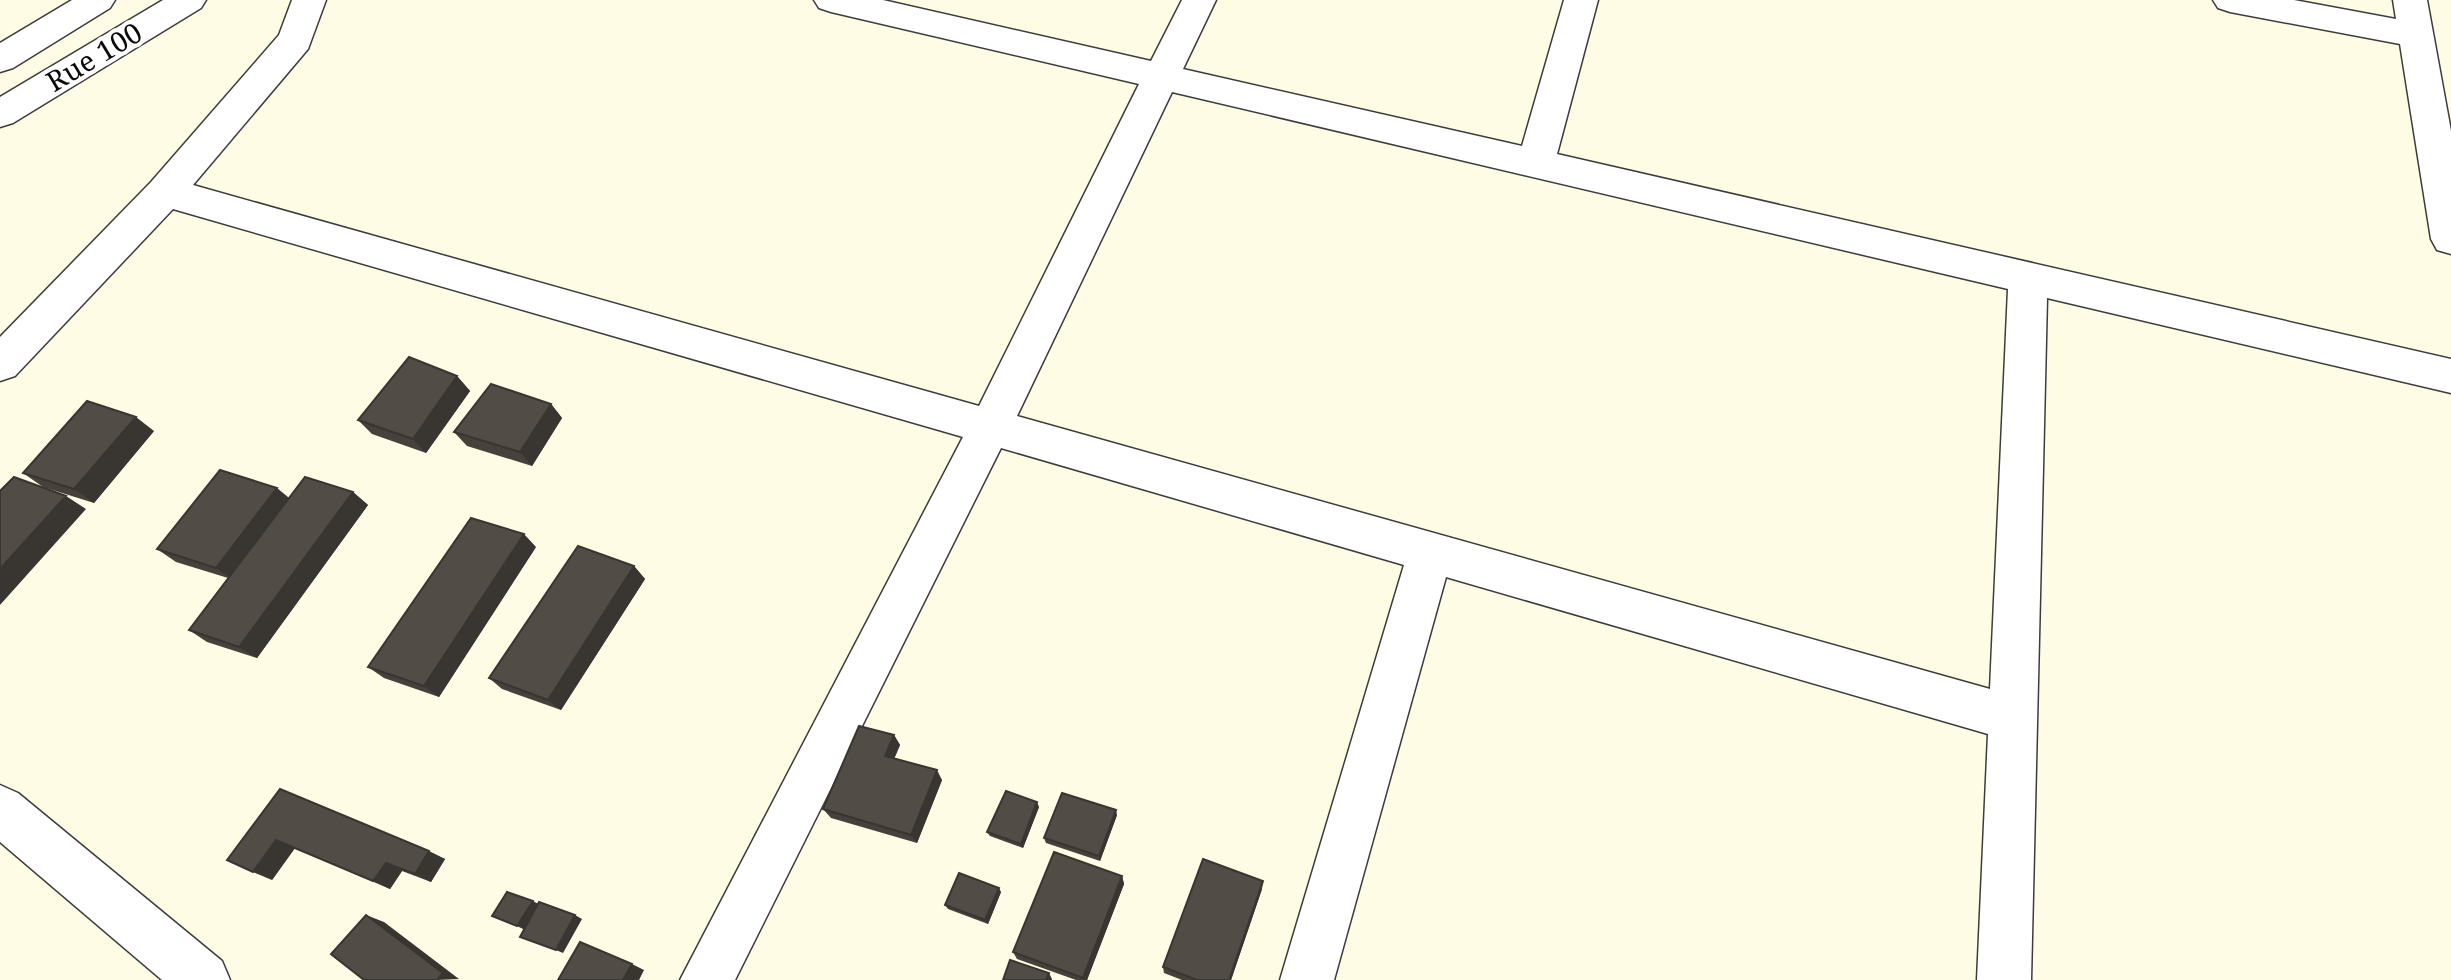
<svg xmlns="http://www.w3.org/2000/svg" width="2451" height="980" viewBox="0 0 2451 980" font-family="'Noto Serif',serif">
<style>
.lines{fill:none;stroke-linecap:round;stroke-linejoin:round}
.minor-casing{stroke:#3c3c3c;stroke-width:3}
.tertiary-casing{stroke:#3c3c3c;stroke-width:3}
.minor{fill:#fff;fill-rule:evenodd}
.tertiary{fill:#fff;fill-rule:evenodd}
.wall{fill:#47413c}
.shaded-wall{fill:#393531}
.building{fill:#524c46;stroke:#393531;stroke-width:2}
.labels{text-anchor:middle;stroke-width:8;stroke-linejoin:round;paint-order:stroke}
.street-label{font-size:28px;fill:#090909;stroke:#fff}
</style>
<rect width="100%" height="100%" fill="#fffce6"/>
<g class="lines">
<defs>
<path id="minor" d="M292,0H326L308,49L193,185L979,406L1139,84L831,12L819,8L814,0H883L1151,61L1182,0H1216L1183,69L1522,146L1564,0H1598L1557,154L2451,359V393L2047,298L2031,980H1977L1988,734L1446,577L1334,980H1280L1404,565L1001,448L735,980H680L963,437L173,209L15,376L0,381V337L151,182L279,35ZM1172,92L2008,289L1990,689L1017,416Z
M2213,0H2294L2396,19L2393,0H2427L2451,131V254L2437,250L2431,239L2400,44L2230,12L2218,8Z"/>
<path id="tertiary" d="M72,0H115L110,8L13,68L0,72V43Z
M163,0H206L201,8L13,123L0,127V97Z
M0,785L18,793L222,961L230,980H162L0,842Z"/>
</defs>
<use href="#minor" class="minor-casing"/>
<use href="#tertiary" class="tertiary-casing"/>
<use href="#minor" class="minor"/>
<use href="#tertiary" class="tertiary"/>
</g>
<path class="wall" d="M457,376L470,391L426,453L372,434L358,420Z
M551,404L562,418L532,466L467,446L454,432Z
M154,431L94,503L43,487L23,473Z
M353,492L368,505L257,658L207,642L189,630L228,578L176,562L157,549L289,498Z
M536,547L439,697L384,678L368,667Z
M634,566L645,579L561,710L502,689L489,678Z
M894,735L900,745L894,759L942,780L917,843L831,818L823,809Z
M280,789L445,859L431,882L402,871L390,889L295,848L272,880Z
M1039,807L1023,848L990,836L987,832Z
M1117,815L1100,861L1046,843L1044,838Z
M1122,876L1124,884L1087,980H1076L1017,959L1013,952Z
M1262,889L1231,980H1182L1164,973L1163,967Z
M1001,892L988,924L948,909L945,905Z"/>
<path class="shaded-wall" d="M457,376L470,391L426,453L413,439Z
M551,404L562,418L532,466L520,452Z
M136,417L154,431L94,503L74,489Z
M277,488L294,502L234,580L216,568Z
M353,492L368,505L257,658L239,647Z
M66,496L86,509L0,605V569Z
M524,534L536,547L439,697L424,686Z
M634,566L645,579L561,710L548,700Z
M894,735L900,745L891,766L885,756Z
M937,770L942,780L917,843L911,835Z
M1037,802L1039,807L1023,848L1021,844Z
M1116,810L1117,815L1100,861L1099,856Z
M276,840L295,848L272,880L253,872Z
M429,851L445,859L431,882L415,874Z
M386,863L402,871L390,889L373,881Z
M1122,876L1124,884L1087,980H1084L1083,978Z
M1263,881L1262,889L1231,980H1229Z
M999,888L1001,892L988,924L985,920Z
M533,901L540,905L525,930L517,926Z
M366,915L384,922L459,979L437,980Z
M575,915L582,919L563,953L556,950Z
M632,964L644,970L639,980H623Z
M1049,973L1052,979V980H1046Z"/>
<path class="building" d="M409,357L457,376L413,439L358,420Z
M491,384L551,404L520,452L454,432Z
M87,401L136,417L74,489L23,473Z
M220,470L277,488L216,568L157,549Z
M14,477L66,496L0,569V491Z
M305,477L353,492L239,647L189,630Z
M471,518L524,534L424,686L368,667Z
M578,546L634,566L548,700L489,678Z
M859,726L894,735L885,756L937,770L911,835L823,809Z
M280,789L429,851L415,874L386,863L373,881L276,840L253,872L227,860Z
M1006,791L1037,802L1021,844L987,832Z
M1062,793L1116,810L1099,856L1044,838Z
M1054,852L1122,876L1083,978L1013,952Z
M1203,859L1263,881L1229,980H1197L1163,967Z
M959,873L999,888L985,920L945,905Z
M507,892L533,901L517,926L492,916Z
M539,902L575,915L556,950L520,937Z
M366,915L443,973L437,980H364L331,954Z
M580,942L632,964L623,980H558Z
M1010,960L1049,973L1046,980H1003Z"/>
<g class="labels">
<g class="street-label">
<text transform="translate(94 57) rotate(-31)" y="10">Rue 100</text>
</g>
</g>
</svg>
